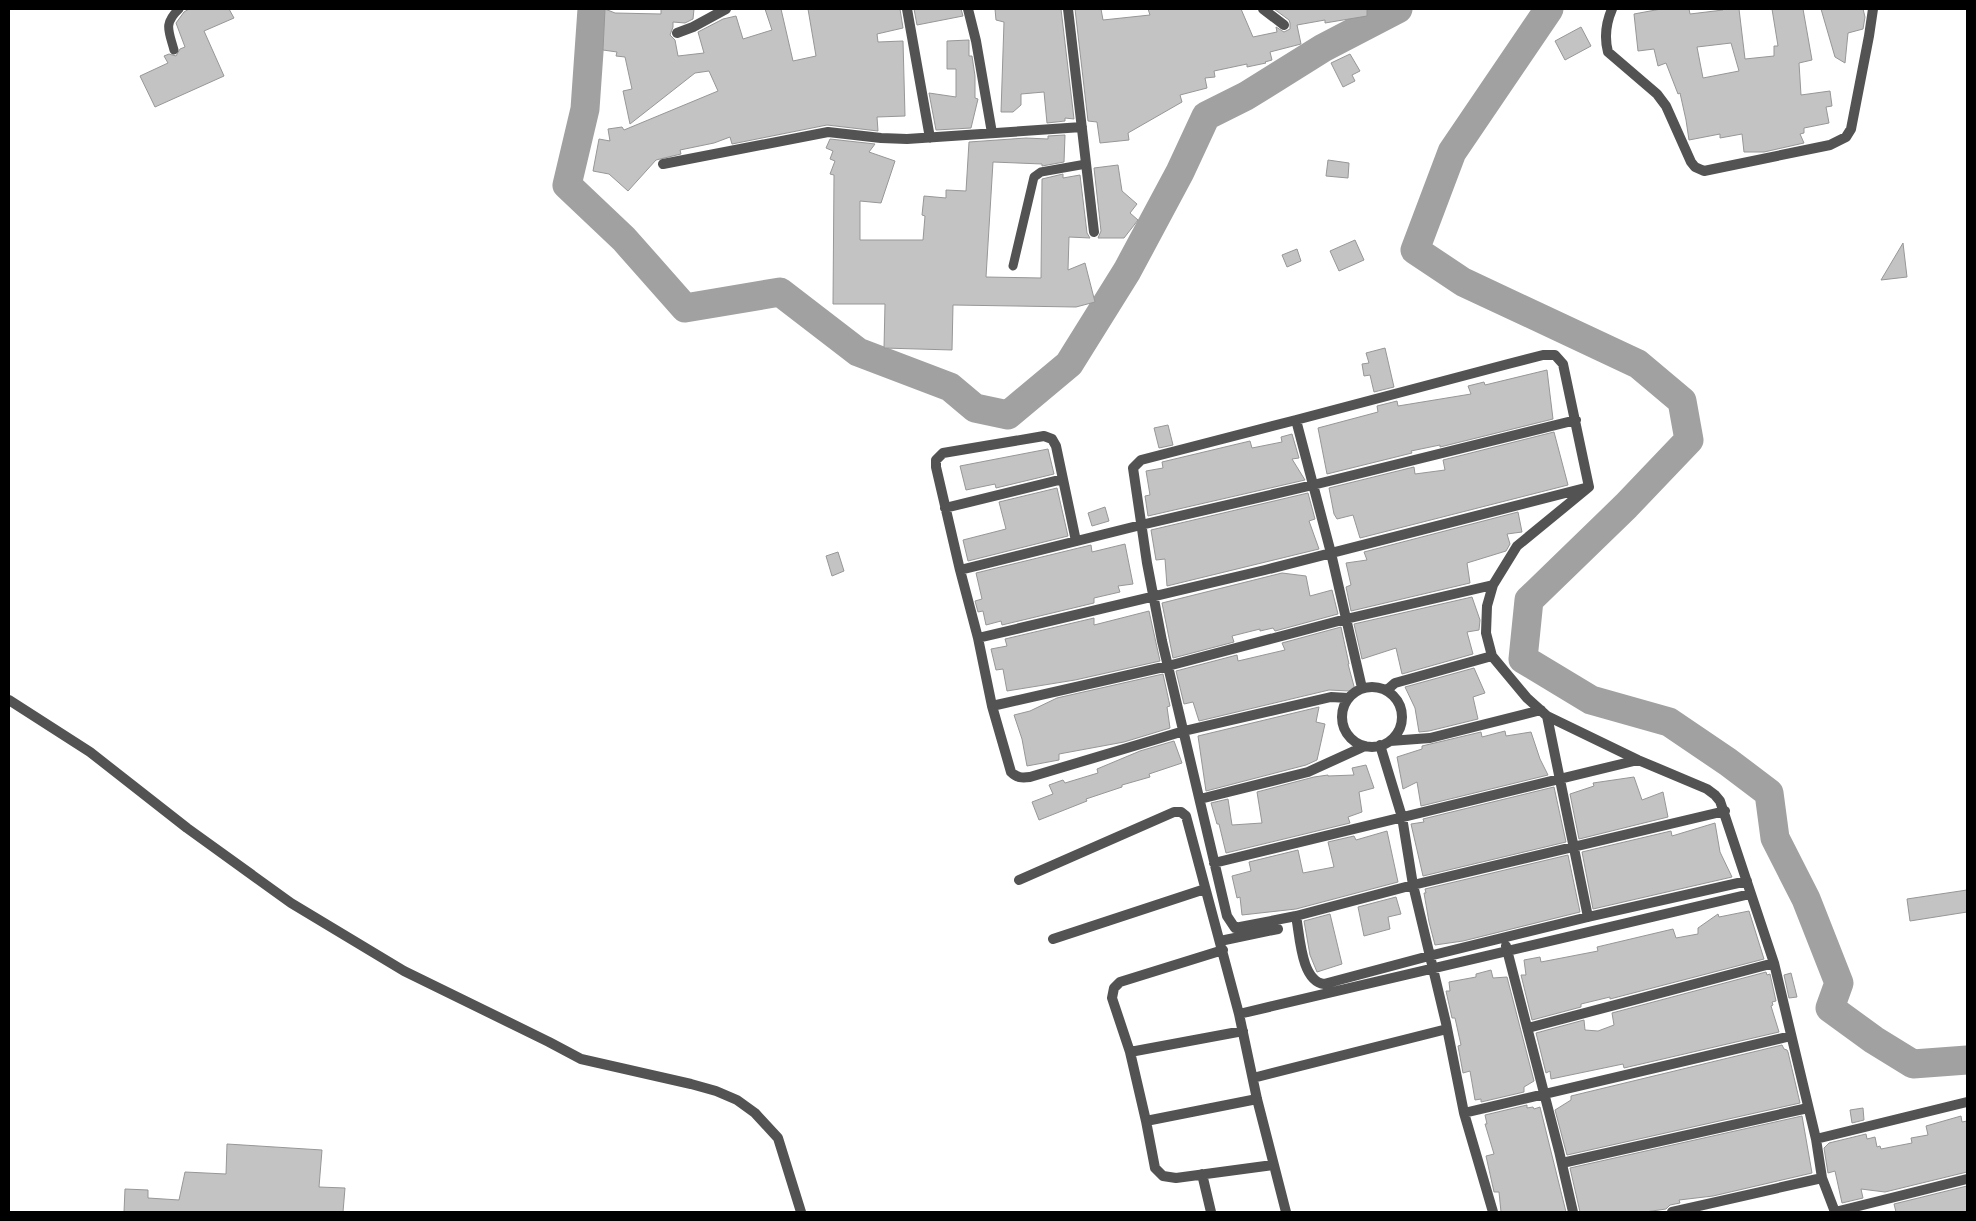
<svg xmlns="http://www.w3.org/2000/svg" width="1976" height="1221" viewBox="0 0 1976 1221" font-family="Jost,sans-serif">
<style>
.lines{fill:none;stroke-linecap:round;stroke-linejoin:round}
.river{stroke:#a1a1a1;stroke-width:29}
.building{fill:#c3c3c3;stroke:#979797;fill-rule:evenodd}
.lane{stroke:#535353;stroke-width:9}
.street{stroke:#535353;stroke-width:10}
</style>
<rect width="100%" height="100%" fill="#fff"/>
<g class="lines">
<path class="river" d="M592,9L585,109L567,185L624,239L685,308L780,292L858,352L950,387L975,408L1008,415L1069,364L1127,271L1180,172L1206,116L1246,96L1323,48L1398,9
M1549,9L1452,152L1415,250L1463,282L1638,364L1682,401L1689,440L1626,506L1529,600L1523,659L1591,700L1669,722L1728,762L1769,793L1775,838L1806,899L1839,983L1830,1008L1874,1040L1913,1064L1967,1060"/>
</g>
<path class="building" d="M189,9H229L234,18L204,31L224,76L155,107L140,76L168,63L164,56L169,54L176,56L180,49L185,47L176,23L184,12Z
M605,9L615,13L661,14V9H694L693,19L685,23L673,22V27L670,35L675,40L678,56L704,53L698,32L723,19L736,16L743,39L772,30L765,9H781L793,61L816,56L808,9H900L903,28L877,34L878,42L903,41L905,116L877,117L878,131L827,125L732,144L730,137L714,143L680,150L681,154L656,160L628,191L609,174L593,171L599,139L610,141L608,129L622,127L624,130L718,91L709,71L695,73L630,124L623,91L632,89L625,57L616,56L617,52L603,50Z
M914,9H961L963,16L917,25Z
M995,9H1061L1074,119L1065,118V121L1047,123L1044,92L1021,94V105L1013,112H1001L1004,22L996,20Z
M1075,9H1101L1103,20L1150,15L1148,9H1241L1253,37L1277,32L1276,27L1284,32L1290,29V23L1289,20L1274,9H1367V16L1325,23V20L1297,25L1301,44L1270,52L1272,60L1265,62L1266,63L1247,67V64L1214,71L1215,77L1205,78L1207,88L1180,95L1182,102L1128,133L1129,140L1100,143L1097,122L1088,121Z
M1661,9H1689L1690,14L1723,10L1722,9H1739L1745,59L1774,56V46H1778L1772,9H1803L1812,60L1799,63L1801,95L1830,91L1832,106L1826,107L1829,123L1804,128V133L1800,134L1804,143L1764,152H1744L1742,134L1720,138V134L1689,140L1686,120L1680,93L1678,94L1666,63L1658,66L1654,49L1638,51L1634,14ZM1731,43L1739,71L1703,78L1697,47Z
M1821,9H1863L1865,17L1863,29L1848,33L1845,63L1835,57Z
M1581,27L1591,46L1565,60L1555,41Z
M969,40V56H972L975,76V98L978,99L971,128L936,130L929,93L956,97V69H947V41Z
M1350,54L1360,71L1352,75L1355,81L1343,87L1331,63Z
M1065,135L1064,162L1042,166V164L993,162L986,277L1041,278L1042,179L1063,174V178L1080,175L1087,233L1090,238L1069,237L1068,270L1085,263L1095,302L1076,307L953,305L952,350L884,348L885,304H833L834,175L830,174L835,161L830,159L833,151L826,148L830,139L875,144L869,152L895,161L881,203L860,201V240H923L925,216L922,215L924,196L946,198V190L966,191L969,142L1026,138L1048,139V136Z
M1328,160L1349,163L1348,178L1326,176Z
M1118,165L1122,191L1137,204L1130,213L1138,220L1124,238H1098L1101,231L1094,168Z
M1355,240L1364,260L1339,271L1330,251Z
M1903,243L1907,277L1881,280Z
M1297,249L1301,261L1287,267L1282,255Z
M1385,348L1394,387L1374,392L1370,375L1364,376L1362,364L1369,363L1366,353Z
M1547,370L1553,419L1440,447V445L1411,451L1412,453L1327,474L1318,428L1378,412L1377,406L1397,401L1398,406L1471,394L1468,386L1484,382L1485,385Z
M1168,425L1173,445L1159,448L1154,428Z
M1554,432L1568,485L1360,538L1353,515L1337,519L1334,514L1329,488L1414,467L1415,474L1445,470L1443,460Z
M1292,434L1299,458L1292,459L1305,480L1148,516L1145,496L1150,495L1146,471L1163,468L1162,462L1250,441L1252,448L1282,442L1281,437Z
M1048,449L1054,474L996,488L995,484L966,490L960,466Z
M1057,488L1068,536L968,561L963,540L1006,529L999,502Z
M1308,493L1315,519L1309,521L1319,549L1167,586L1165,559L1156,560L1151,530Z
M1105,507L1109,521L1092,526L1088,513Z
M1518,512L1522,532L1507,534L1510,544L1506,551L1467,563L1470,583L1351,611L1346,587L1351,585L1346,563L1367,560L1364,552Z
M1125,544L1133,584L1118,586L1120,592L1094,598V603L1002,625L1001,621L986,625L983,611L978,612L975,601L982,599L976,573L1091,545L1092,552Z
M838,552L844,571L832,576L826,556Z
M1282,573L1306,576L1310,596L1332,590L1338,614L1275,631L1273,628L1260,631V629L1232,636L1234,642L1173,658L1162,603Z
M1472,597L1480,620L1479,630L1467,632L1473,654L1402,674L1396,648L1362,659L1354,624Z
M1149,611L1160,661L1075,680L1007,691L1003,669L996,670L991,649L1007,646L1005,639L1094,618V625Z
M1341,627L1349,664H1348L1355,690L1349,691L1329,690L1199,721L1193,702L1184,704L1176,671L1237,655L1238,661L1285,650L1282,643Z
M1474,668L1485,693L1473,697L1478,719L1429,731L1419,732L1415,708L1405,687Z
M1163,674L1170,706L1167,707L1170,728L1124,742L1059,754V760L1027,766L1022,739L1014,715L1030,711L1057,698Z
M1319,707L1316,722L1325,724L1317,760L1306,765L1206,791L1198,736Z
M1505,731L1506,736L1531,732L1540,759L1548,775L1421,806L1417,782L1403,789L1397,757L1422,749V746L1481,732L1482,737Z
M1174,741L1182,763L1149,774L1150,777L1122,785V787L1086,799L1087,801L1039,820L1032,802L1053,794L1049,785L1063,780L1065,783L1098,773L1097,769L1140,751Z
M1366,765L1374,788L1359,792L1362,812L1348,817L1350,823L1226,853L1219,824H1217L1211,803L1228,799L1232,825L1262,823L1257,792L1314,777L1328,775V776L1354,775L1352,768Z
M1634,777L1642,800L1663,792L1668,817L1579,839L1570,794L1594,786L1593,783Z
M1554,787L1566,842L1423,876L1411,824L1424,822L1423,819Z
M1715,823L1720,852L1732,877L1593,909L1582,852L1671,831L1672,836Z
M1387,831L1398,882L1296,909L1242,915L1240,897L1237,898L1232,876L1251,871L1249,862L1298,850L1303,873L1334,867L1328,842L1354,836L1356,840Z
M1568,855L1580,912L1463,941L1435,945L1429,922L1424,893H1426L1425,889Z
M1967,890V912L1910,921L1907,899Z
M1396,897L1401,914L1388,917L1390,929L1364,936L1358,907Z
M1749,911L1764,959L1610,999V997L1581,1004V1007L1532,1020L1521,975H1526L1524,960L1540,957L1541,962L1598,951L1597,947L1673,929L1676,938L1698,934V928L1718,914L1719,917Z
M1330,914L1342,964L1317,972L1310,955L1304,921Z
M1491,970L1493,978L1507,977L1534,1081L1524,1087V1092L1481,1102V1099L1475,1100L1470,1071L1463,1073L1458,1046L1461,1045L1455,1018H1452L1446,991H1450L1449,982L1476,977V974Z
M1766,972L1767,975L1770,974L1776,1001L1772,1002L1773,1005L1771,1006L1779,1032L1624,1068L1623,1064L1551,1079L1550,1071L1546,1073L1536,1033L1584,1020L1585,1030L1598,1031L1614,1025L1612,1013Z
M1791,973L1797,997L1789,998L1784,975Z
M1782,1045L1784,1049L1787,1050L1788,1052L1800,1103L1567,1155L1555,1110L1571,1100V1096Z
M1527,1105V1108L1533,1107L1534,1109L1540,1107L1566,1212H1501L1499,1192H1494L1486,1156L1494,1154L1485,1124H1487L1485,1115Z
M1863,1108L1864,1120L1852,1123L1850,1110Z
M1802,1116L1812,1173L1713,1196L1679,1200L1680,1203L1670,1205L1666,1209L1645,1212H1580L1570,1168Z
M1961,1116L1962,1122L1967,1121V1172L1885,1192L1861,1189L1863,1198L1842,1203L1835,1171L1828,1173L1824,1148L1829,1143L1866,1134L1867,1139L1875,1137L1877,1147L1880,1146L1881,1149L1912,1143L1911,1138L1928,1135L1926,1126Z
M227,1144L322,1150L319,1187L345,1188L343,1212H124L125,1189L148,1190V1198L179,1200L185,1172L226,1174Z
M1967,1186V1212H1896L1894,1204Z"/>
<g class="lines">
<path class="lane" d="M174,50C169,31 163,24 179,9
M1013,266L1034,177L1041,172L1086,164"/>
<path class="street" d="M907,9L930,138
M968,9L976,41L992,133
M1068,9L1094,232
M1263,9L1284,25
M1612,9C1606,23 1604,37 1608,52L1657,94L1666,106L1691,162L1695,167L1704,171L1830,145L1846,137L1851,129L1869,36L1873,9
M677,33L693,27L726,9
M663,164L828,132L881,138L907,139L1082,127
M1296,420L1141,460L1133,468L1147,563L1162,641L1227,916L1235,928L1296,916L1413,885L1725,811
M945,508L1063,479
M960,570L936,467V460L943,453L1044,436L1052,439L1056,446L1076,541
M978,638L1265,570L1585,488
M1342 717a30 30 0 1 1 60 0a30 30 0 1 1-60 0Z
M1362,688L1331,553L1296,420L1508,364L1543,355H1555L1563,364L1589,487L1517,546L1493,585L1487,606L1486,633L1492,656L1527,698L1547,716L1638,760L1707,789L1715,795L1720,801L1774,963L1816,1139L1822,1178L1835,1212
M1387,690L1395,683L1492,656
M1348,698L1331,697L1184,731L1030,777C1022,778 1017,778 1011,772L992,706L978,638L960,570L1141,525L1313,485L1576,420
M9,700L90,752L187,828L291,903L404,971L549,1042L581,1059L691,1084L716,1091L737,1100L755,1113L778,1138L801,1212
M992,706L1168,666L1346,619L1493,585
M1547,716L1588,917
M1390,741L1430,738L1541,710
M1380,745L1402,817L1413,885L1446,1023L1464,1113L1493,1212
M1200,799L1308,772L1365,746
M1214,863L1638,760
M1019,880L1174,812H1181L1186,816L1239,1014L1257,1099L1286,1212
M1296,916C1300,936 1301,981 1324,984L1429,956L1588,917L1747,881
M1053,939L1205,889
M1220,941L1278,929
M1506,946L1559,1151L1573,1212
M1223,950L1120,982L1114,988L1112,998L1130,1052L1146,1121L1155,1168L1163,1176L1176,1178L1273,1165
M1239,1014L1750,894
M1528,1028L1774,963
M1130,1052L1243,1031
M1253,1078L1447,1029
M1464,1113L1791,1036
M1146,1121L1257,1099
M1816,1139L1967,1102
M1562,1163L1808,1108
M1202,1174L1211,1212
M1672,1212L1822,1178
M1835,1212L1967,1179"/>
</g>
<rect width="1976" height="1221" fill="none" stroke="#000000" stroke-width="20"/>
</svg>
